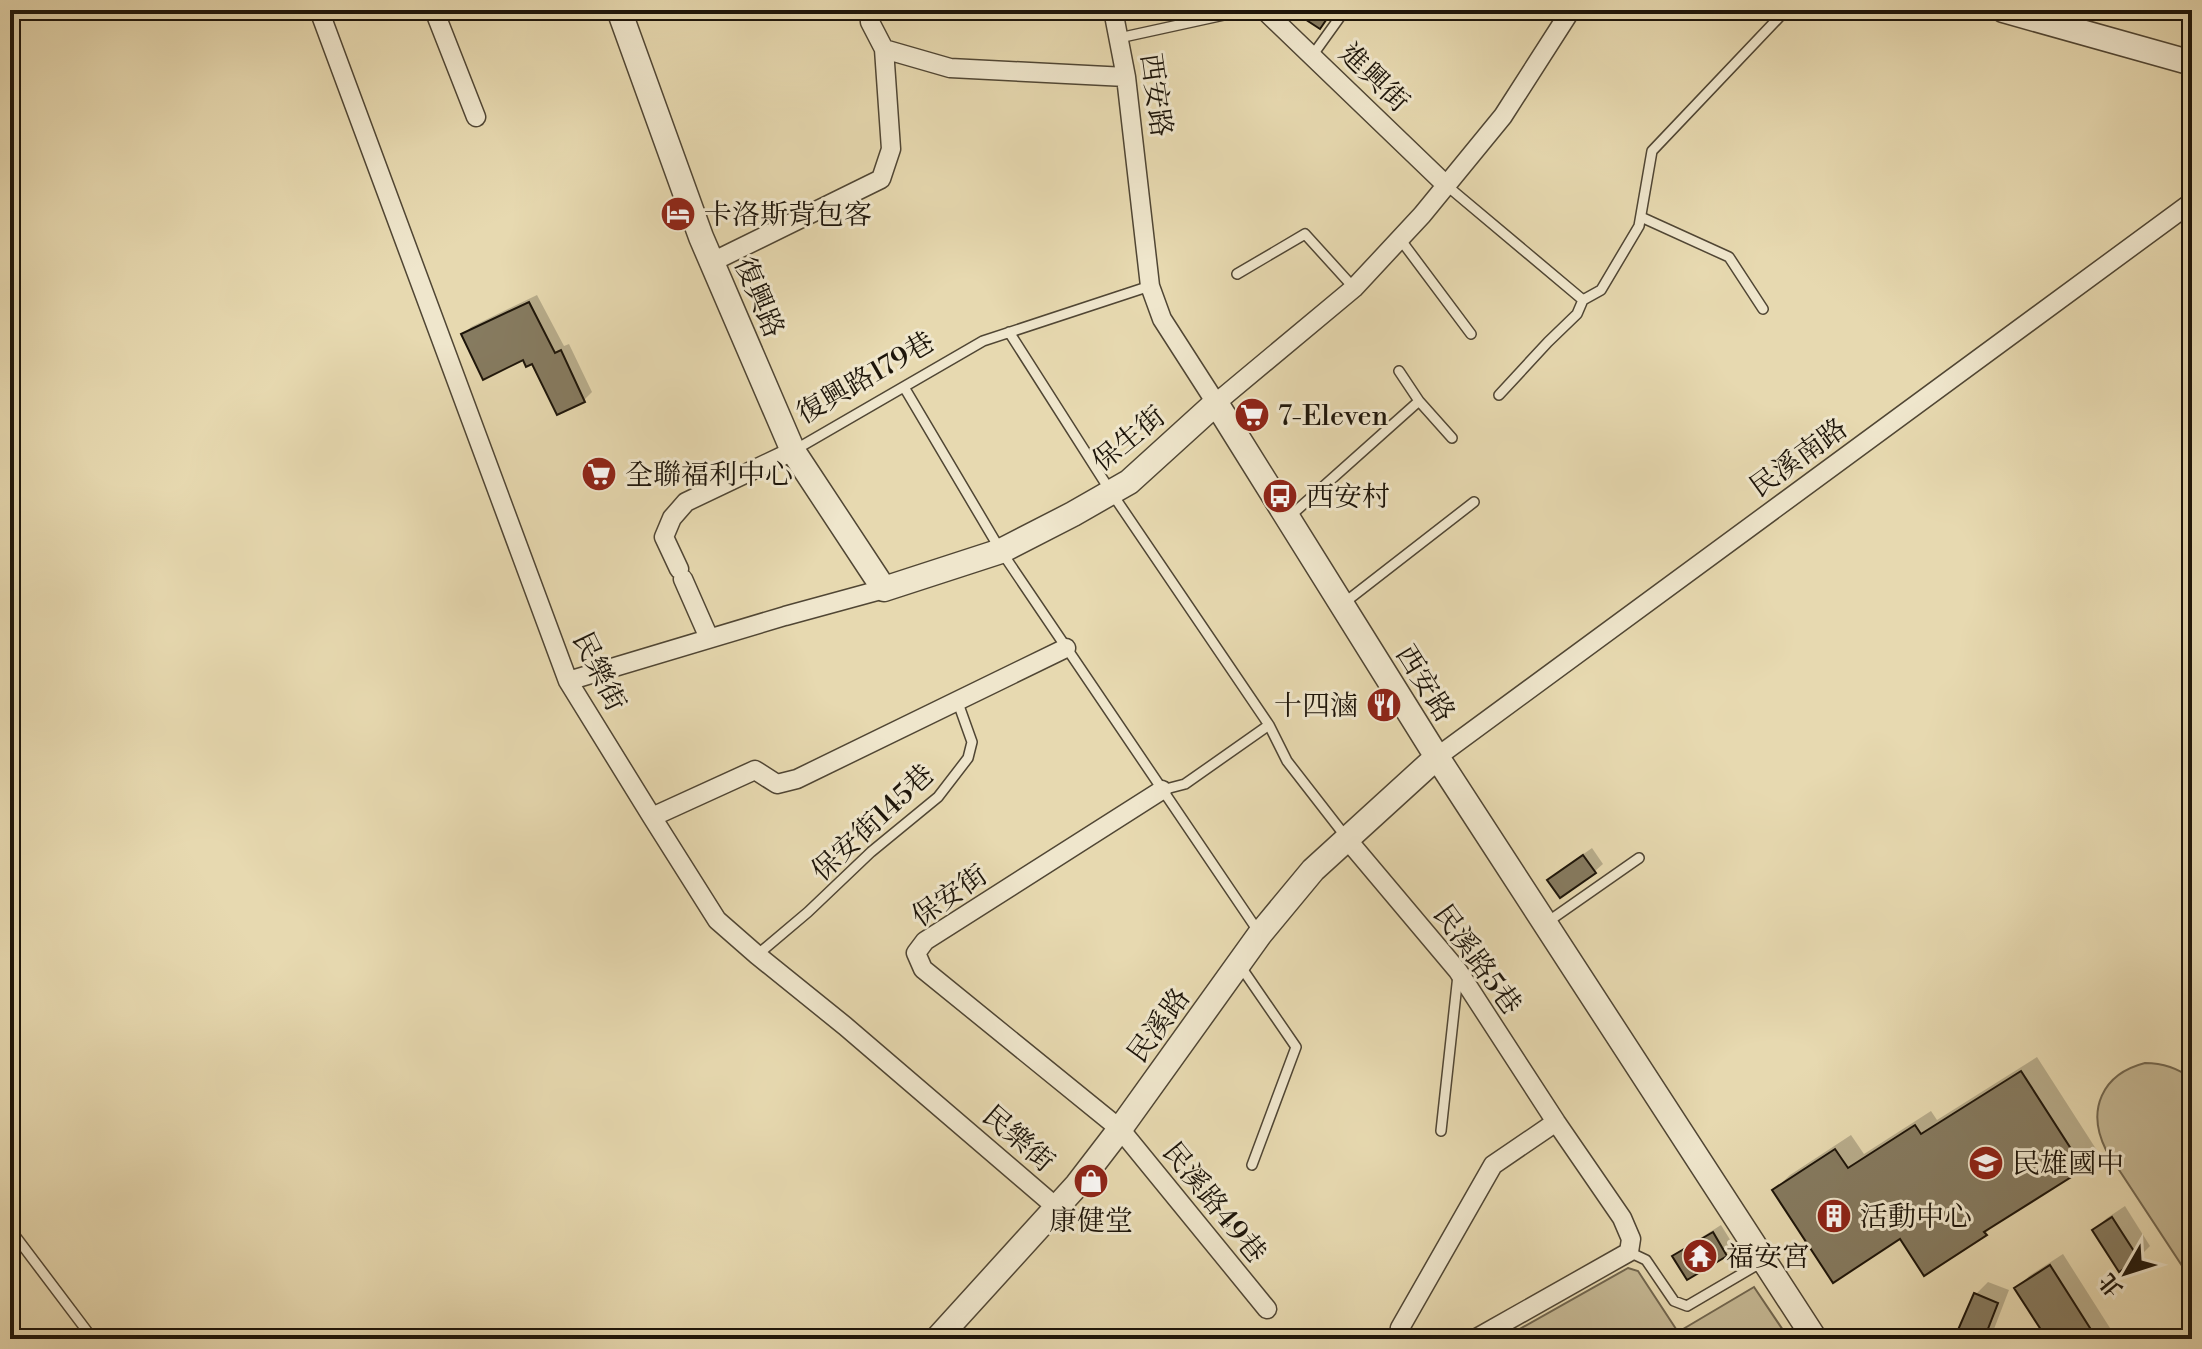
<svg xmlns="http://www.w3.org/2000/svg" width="2202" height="1349" viewBox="0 0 2202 1349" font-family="'Libre Bodoni','Noto Serif TC',serif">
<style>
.green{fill:#c5b894;stroke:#71664f;stroke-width:2}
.shadow{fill:#0003}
.building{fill:#867b60;stroke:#1d150a;stroke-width:2}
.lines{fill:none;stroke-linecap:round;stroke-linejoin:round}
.service-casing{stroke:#504634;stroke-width:12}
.minor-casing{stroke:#504634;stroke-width:21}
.tertiary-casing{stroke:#504634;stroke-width:27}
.service{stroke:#efe6cc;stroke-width:9}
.minor{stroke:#efe6cc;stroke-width:18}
.tertiary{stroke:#efe6cc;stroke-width:24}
.labels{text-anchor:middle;stroke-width:6;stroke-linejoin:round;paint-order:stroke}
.street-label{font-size:28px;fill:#1d150a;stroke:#efe6cc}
.poi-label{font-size:28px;fill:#1d150a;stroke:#efe6cc;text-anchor:start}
</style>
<rect width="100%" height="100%" fill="#e7d9b0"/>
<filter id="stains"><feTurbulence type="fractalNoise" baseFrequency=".0025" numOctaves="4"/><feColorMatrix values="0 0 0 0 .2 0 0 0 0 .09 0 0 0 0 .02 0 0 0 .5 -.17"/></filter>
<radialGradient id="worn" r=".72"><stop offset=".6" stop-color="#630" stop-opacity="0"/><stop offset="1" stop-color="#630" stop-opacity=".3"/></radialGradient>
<path class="green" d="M2145,1063C2164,1063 2178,1068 2192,1079V1281L2106,1150C2086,1110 2102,1074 2145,1063Z
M1628,1268L1638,1271L1678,1332L1754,1287L1789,1339H1502Z"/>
<path class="shadow" d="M537,295L564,346L569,344L592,392L584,400L533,361L463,335L471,327Z
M1592,848L1603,864L1595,871L1560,895L1550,880L1558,872Z
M2037,1057L2098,1152L2082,1168L1998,1221L1985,1234L1901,1237L1774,1190L1790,1175L1851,1135L1864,1154L1931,1111L1937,1120Z
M2125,1206L2150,1246L2138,1258L2094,1230L2107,1218Z
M1721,1225L1734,1246L1726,1254L1688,1278L1675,1257L1683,1249Z
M2063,1254L2117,1339H2049L2017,1288L2029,1276Z
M1988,1282L2009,1290L1994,1329L2000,1339H1955L1976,1294Z"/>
<path class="building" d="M1291,10H1333L1320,29Z
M529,302L555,353L561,350L585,402L557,415L532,364L526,367L523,360L483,380L461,334Z
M1583,855L1596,873L1560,898L1547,880Z
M2021,1071L2084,1169L1984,1232L1987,1235L1924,1276L1900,1239L1833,1283L1772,1190L1835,1149L1848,1168L1915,1125L1921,1134Z
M2112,1217L2139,1259L2119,1272L2092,1230Z
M1713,1232L1727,1256L1687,1280L1672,1256Z
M2050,1265L2097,1339H2047L2014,1288Z
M1974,1293L1998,1303L1984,1339H1954Z"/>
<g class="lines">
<defs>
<path id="service" d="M1119,38L1247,10
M1312,56L1345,10
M1446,185L1583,300L1601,290L1639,226L1652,151L1786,10
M1641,217L1729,257L1763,309
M1400,239L1471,334
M1237,274L1305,234L1354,288
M1009,332L1111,492L1269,725L1185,784L1162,790
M1399,371L1419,401
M904,387L1001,551L1258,931
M1499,395L1548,342L1577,314L1583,300
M793,451L983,341L1150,286
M1288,518L1419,401L1452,438
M1344,603L1474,502
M1269,725L1287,761L1346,837
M1546,923L1639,858
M757,955L808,912L871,852L938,797L968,758L972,742L957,700
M1241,967L1296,1047L1252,1165
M1441,1131L1458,975
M10,1229L93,1339
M1629,1252L1646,1260L1674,1301L1687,1306L1762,1262"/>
<path id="minor" d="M319,10L568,681L652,817L717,920L757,955L845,1026L1056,1207
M434,10L476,117
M1113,10L1126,77L1150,286L1162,319L1216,403L1354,288L1422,215L1503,116L1571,10
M1264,10L1446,185
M884,49L950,68L1126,77
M712,262L881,179L891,149L884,49L870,22L869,10
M679,569L664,537L672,518L686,502L793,451
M683,579L709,638
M568,681L785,616L884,589
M1437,757L2192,202
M1162,790L925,941L916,953L923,969L1120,1129L1267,1309
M652,817L755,770L777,784L797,779L1066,648
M1346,838L1458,971L1556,1122L1622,1218L1631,1239L1629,1252L1475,1339
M1408,1339L1400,1328L1493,1165L1556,1122"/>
<path id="tertiary" d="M619,10L701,237L793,451L884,589L1001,551L1073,514L1129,482L1216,403L1437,757L1815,1339
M2003,10L2192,63
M937,1339L1077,1185L1120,1129L1260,934L1313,870L1437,757"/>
</defs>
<use href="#service" class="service-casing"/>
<use href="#minor" class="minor-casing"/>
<use href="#tertiary" class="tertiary-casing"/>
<use href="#service" class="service"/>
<use href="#minor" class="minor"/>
<use href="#tertiary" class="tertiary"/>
</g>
<defs>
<symbol id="hotel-disc" viewBox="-11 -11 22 22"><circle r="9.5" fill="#8f2418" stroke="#efe6cc"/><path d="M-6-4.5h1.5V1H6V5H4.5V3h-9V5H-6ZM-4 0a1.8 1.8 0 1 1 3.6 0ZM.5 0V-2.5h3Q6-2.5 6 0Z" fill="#fff"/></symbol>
<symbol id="supermarket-disc" viewBox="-11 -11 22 22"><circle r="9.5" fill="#8f2418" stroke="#efe6cc"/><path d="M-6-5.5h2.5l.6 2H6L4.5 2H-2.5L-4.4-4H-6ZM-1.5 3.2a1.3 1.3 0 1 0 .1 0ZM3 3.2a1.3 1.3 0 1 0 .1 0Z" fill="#fff"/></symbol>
<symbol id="bus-disc" viewBox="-11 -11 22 22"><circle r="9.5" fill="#8f2418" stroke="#efe6cc"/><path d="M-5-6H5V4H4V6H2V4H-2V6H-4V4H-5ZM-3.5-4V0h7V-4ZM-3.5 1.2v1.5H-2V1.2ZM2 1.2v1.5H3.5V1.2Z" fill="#fff"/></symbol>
<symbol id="restaurant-disc" viewBox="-11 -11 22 22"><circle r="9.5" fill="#8f2418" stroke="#efe6cc"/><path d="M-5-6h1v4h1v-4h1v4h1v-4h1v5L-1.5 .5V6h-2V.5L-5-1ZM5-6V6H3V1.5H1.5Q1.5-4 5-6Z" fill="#fff"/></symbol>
<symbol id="school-disc" viewBox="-11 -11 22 22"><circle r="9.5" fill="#8f2418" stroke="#efe6cc"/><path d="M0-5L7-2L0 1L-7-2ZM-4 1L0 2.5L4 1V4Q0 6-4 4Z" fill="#fff"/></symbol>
<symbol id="shop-disc" viewBox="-11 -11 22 22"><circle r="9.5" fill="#8f2418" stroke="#efe6cc"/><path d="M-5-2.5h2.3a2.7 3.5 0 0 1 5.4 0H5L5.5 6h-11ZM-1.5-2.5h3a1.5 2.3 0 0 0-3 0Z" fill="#fff"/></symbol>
<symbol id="building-disc" viewBox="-11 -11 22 22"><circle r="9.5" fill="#8f2418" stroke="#efe6cc"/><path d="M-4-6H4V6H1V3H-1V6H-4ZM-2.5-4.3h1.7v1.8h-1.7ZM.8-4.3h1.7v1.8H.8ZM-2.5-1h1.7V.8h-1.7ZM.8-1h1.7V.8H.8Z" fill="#fff"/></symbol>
<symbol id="temple-disc" viewBox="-11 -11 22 22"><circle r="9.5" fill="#8f2418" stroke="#efe6cc"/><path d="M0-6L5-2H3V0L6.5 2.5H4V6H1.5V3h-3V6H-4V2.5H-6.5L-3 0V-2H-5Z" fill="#fff"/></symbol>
</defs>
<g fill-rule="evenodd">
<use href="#hotel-disc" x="658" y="194" width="40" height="40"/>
<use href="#supermarket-disc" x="1232" y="395" width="40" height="40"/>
<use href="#supermarket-disc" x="579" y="454" width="40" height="40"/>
<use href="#bus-disc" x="1260" y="476" width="40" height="40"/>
<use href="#restaurant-disc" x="1364" y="685" width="40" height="40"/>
<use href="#school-disc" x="1966" y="1143" width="40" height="40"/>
<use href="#shop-disc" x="1071" y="1161" width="40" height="40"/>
<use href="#building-disc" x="1814" y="1196" width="40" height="40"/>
<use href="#temple-disc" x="1680" y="1236" width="40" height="40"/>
</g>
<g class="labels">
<g class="street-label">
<text transform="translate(1375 77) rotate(44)" y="10">進興街</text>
<text transform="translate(1157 95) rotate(82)" y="10">西安路</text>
<text transform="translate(760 297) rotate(67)" y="10">復興路</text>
<text transform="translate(865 377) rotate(-30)" y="10">復興路179巷</text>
<text transform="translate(1128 438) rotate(-39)" y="10">保生街</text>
<text transform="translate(1798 457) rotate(-36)" y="10">民溪南路</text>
<text transform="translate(600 671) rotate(64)" y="10">民樂街</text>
<text transform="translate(1426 683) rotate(58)" y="10">西安路</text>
<text transform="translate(872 822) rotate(-43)" y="10">保安街145巷</text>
<text transform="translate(949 895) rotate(-35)" y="10">保安街</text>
<text transform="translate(1478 959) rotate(54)" y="10">民溪路5巷</text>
<text transform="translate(1158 1025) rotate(-54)" y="10">民溪路</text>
<text transform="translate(1019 1138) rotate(41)" y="10">民樂街</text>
<text transform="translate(1215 1202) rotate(51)" y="10">民溪路49巷</text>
</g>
<g class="poi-label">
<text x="704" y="224">卡洛斯背包客</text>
<text x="1278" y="425">7-Eleven</text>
<text x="625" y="484">全聯福利中心</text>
<text x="1306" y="506">西安村</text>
<text x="1358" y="715" text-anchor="end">十四滷</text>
<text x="2012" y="1173">民雄國中</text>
<text x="1860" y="1226">活動中心</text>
<text x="1091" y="1230" text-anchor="middle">康健堂</text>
<text x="1726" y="1266">福安宮</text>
</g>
</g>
<rect width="2202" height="1349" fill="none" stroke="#e7d9b0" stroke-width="40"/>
<rect x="12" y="12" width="2178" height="1325" fill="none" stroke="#1d150a" stroke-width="4"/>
<rect x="20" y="20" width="2162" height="1309" fill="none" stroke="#1d150a" stroke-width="2"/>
<g transform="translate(2126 1273) rotate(231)" stroke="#efe6cc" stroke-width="6" paint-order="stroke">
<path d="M0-6L14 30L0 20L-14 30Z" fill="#1d150a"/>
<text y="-12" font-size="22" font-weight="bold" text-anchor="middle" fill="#1d150a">北</text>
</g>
<rect width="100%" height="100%" filter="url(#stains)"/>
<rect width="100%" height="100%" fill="url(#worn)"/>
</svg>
